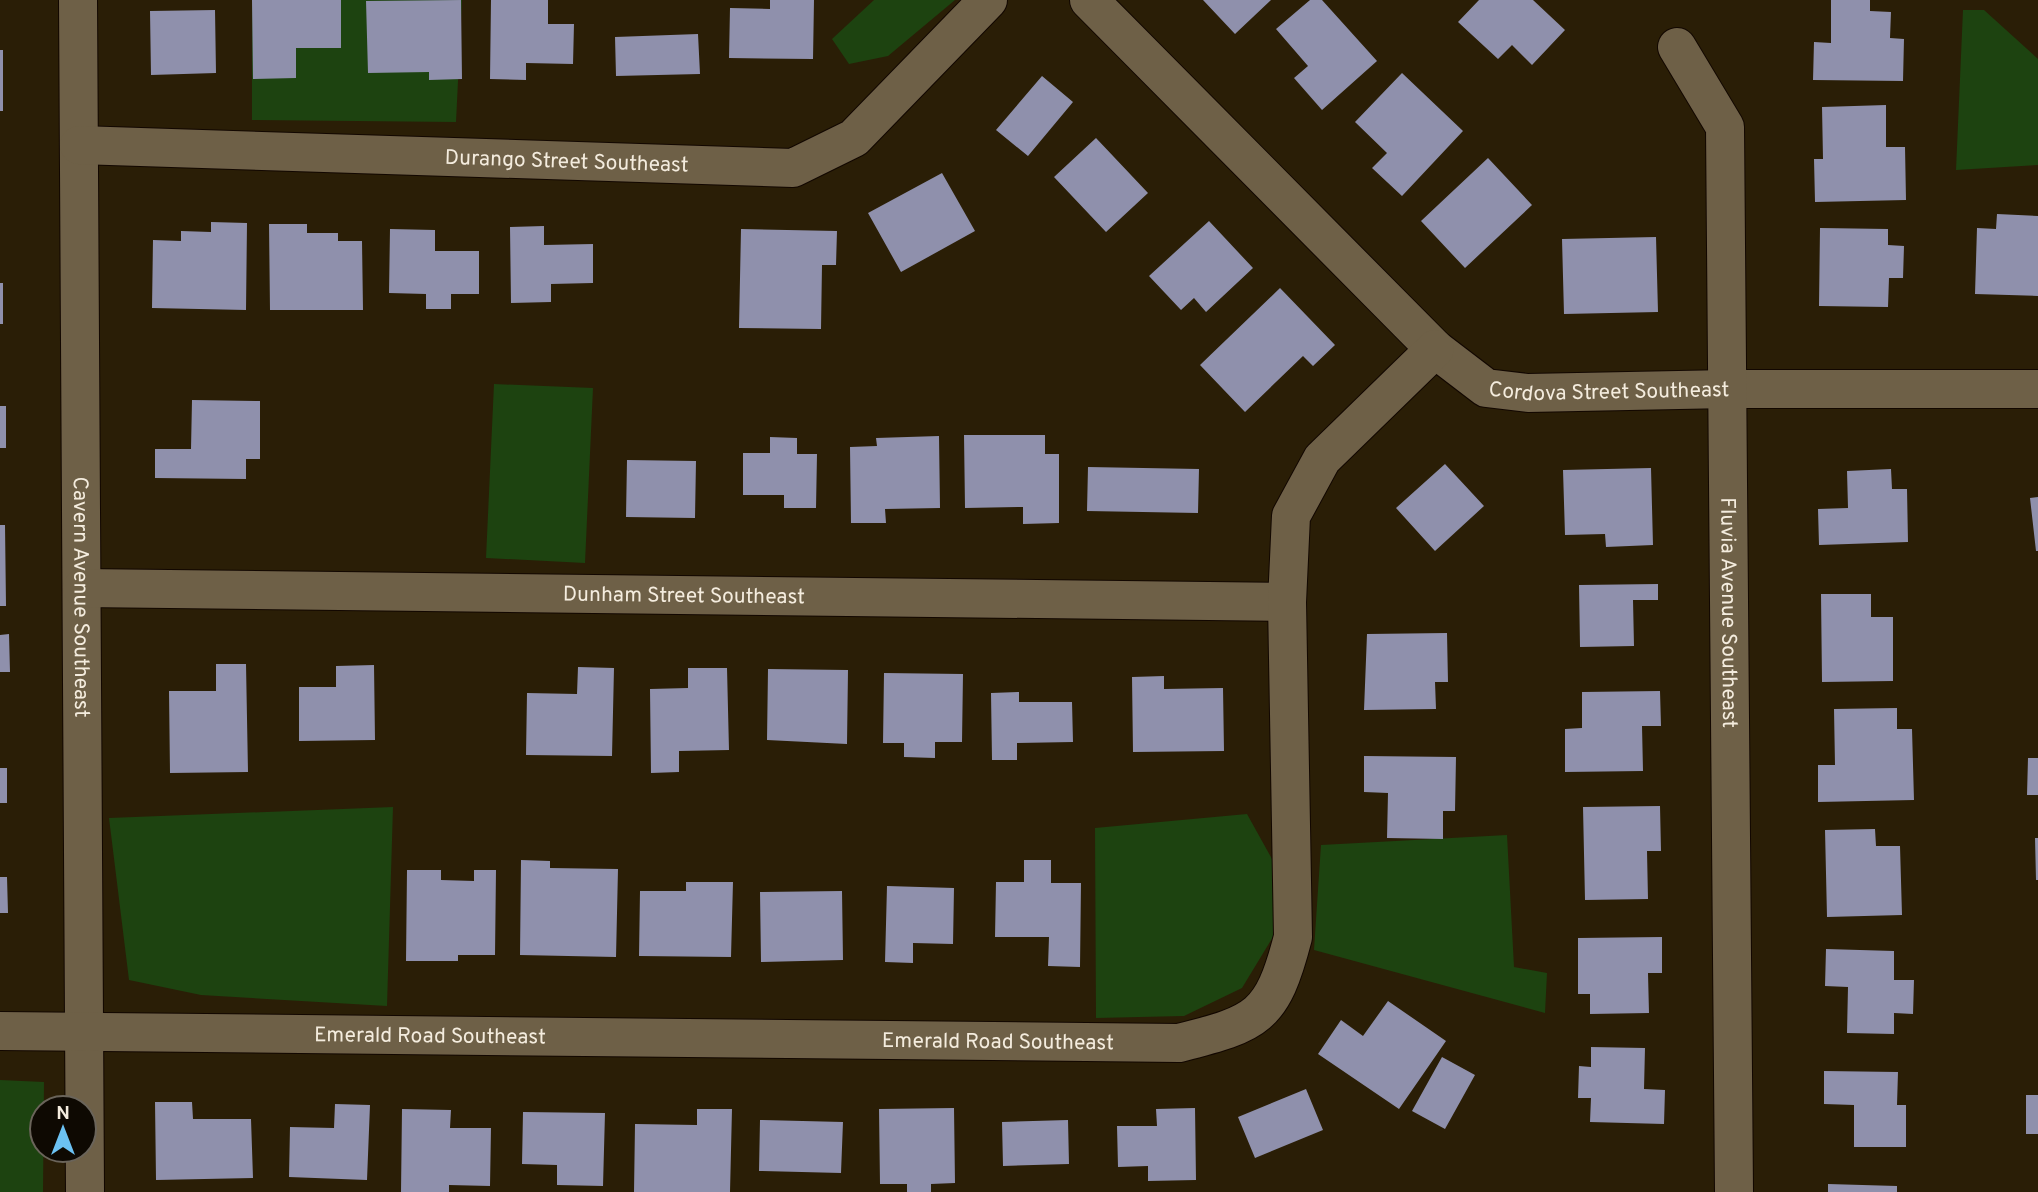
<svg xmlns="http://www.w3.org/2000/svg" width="2038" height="1192" viewBox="0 0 2038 1192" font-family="Overpass,sans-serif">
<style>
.green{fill:#1d4310}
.building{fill:#8f90ac}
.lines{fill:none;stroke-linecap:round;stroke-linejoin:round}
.minor-casing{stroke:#120700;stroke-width:40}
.minor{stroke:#6e6047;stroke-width:38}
.labels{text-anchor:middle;stroke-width:7;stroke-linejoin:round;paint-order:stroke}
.street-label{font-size:21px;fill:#f4ecde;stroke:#0e0902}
</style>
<rect width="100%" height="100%" fill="#2a1e06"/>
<path class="green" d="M252,0H462L456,122L252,120Z
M874,0H955L888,56L849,64L832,39Z
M1963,10H1984L2038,59V165L1956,170Z
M494,384L593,388L585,563L486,558Z
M393,807L387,1006L201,995L129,980L109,818Z
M1247,814L1272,859L1276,932L1242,988L1184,1016L1096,1018L1095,828Z
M1507,835L1514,967L1547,973L1545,1013L1314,950L1321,845Z
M0,1080L44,1082L43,1192H0Z"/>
<path class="building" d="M252,0H341V48H296V78L253,79Z
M461,0L462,79L429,80V72L368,73L366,1Z
M491,0H548V24H574L573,64L526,63V80L490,79Z
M770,0H814L813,59L729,58L730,8L770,9Z
M1203,0H1271L1235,34Z
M1310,0H1322L1377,61L1322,110L1294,78L1308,66L1276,29Z
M1479,0H1533L1565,30L1532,65L1512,45L1498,59L1458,22Z
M1831,0H1870V11L1891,12L1890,38L1904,39L1903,81L1813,80L1814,42L1831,43Z
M215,10L216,73L151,75L150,11Z
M698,34L700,74L616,76L615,37Z
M0,50H3V111H0Z
M1402,73L1463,131L1402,196L1372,168L1387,153L1355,122Z
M1042,76L1073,102L1028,156L996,130Z
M1886,105V147H1905L1906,200L1815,202L1814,159H1823L1822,107Z
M1096,138L1148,193L1106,232L1054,177Z
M1488,158L1532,205L1465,268L1421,221Z
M942,173L975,231L901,272L868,213Z
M1997,214L2038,216V296L1975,294L1977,228L1996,229Z
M1209,221L1253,268L1206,312L1194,298L1181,310L1149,276Z
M211,222L247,223L246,310L152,308L153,240L181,241V231L211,232Z
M269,224H307V233H338V241H362L363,310H270Z
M544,226V245L593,244V283L551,284V302L511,303L510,227Z
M1820,228L1888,229V245L1904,246L1903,278H1889L1888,307L1819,306Z
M390,229L435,230V251H479V294H451V309H426V294L389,293Z
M741,229L837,231L836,265H822L821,329L739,328Z
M1656,237L1658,312L1564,314L1562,239Z
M0,283H3V324H0Z
M1280,288L1335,345L1313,366L1303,356L1245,412L1200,365Z
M192,400L260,401V459H246V479L155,478V449H191Z
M0,406H6V448H0Z
M964,435H1045V454H1059V523L1023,524V507L965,508Z
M939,436L940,508L885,509L886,523H851L850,447L877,446L876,438Z
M770,437L797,438V454H817L816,508H784V495H743V453H770Z
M627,460L696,461L695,518L626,517Z
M1445,464L1484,506L1435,551L1396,508Z
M1088,467L1199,469L1198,513L1087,511Z
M1651,468L1653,545L1606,547L1605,534L1565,535L1563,470Z
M1891,469L1892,489H1907L1908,542L1819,545L1818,509L1848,508L1847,471Z
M2038,497V551H2036L2030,498Z
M0,525H5L6,606H0Z
M1658,584V600H1633L1634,646L1580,647L1579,585Z
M1821,594H1871V617H1893V681L1822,682Z
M1447,633L1448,682H1435L1436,709L1364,710L1367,634Z
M9,634L10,672H0V635Z
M216,664H246L248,772L170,773L169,691H216Z
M374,665L375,740L299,741V687H336V666Z
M578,667L614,668L612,756L526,755L527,693L577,694Z
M688,668H727L729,750L679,751V772L651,773L650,689L688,688Z
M768,669L848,670L847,744L767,740Z
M884,673L963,674L962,742H935V758L904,757V743H883Z
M1164,676V689L1223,688L1224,751L1133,752L1132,677Z
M1660,691L1661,726H1642L1643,771L1565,772V729L1582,728V692Z
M1019,692V702H1072L1073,742L1017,743V760H992L991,693Z
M1897,708V729H1912L1914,800L1818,802V765H1835L1834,709Z
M1364,756L1456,757L1455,811H1443V839L1387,838L1388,793L1364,792Z
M2028,758H2038V795H2027Z
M0,768H7V803H0Z
M1660,806L1661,851H1647L1648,899L1585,900L1583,807Z
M1875,829L1876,846H1900L1902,915L1827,917L1825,830Z
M2035,838H2038V880H2036Z
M521,860L550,861V868L618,869L616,957L520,955Z
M1024,860H1051V883H1081L1080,967L1048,966L1049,937H995L996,882H1024Z
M407,870H441V880L474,881V870H496L495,955H458V961H406Z
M0,877H7L8,913H0Z
M686,882H733L731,957L639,956L640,891H686Z
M887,886L954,888L953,944L913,943V963L885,962Z
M842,891L843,960L761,962L760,892Z
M1662,937V973H1648L1649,1013L1590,1014V994H1578V938Z
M1826,949L1894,951V980H1914L1913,1014L1894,1013V1034L1847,1033L1848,987L1825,986Z
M1388,1001L1446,1041L1399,1109L1318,1054L1341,1020L1363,1036Z
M1591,1047L1645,1048L1644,1089L1665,1090L1664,1124L1590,1122L1591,1098H1578L1579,1066L1591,1067Z
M1442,1057L1475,1075L1445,1129L1412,1111Z
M1824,1071L1898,1072L1897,1105H1906V1147H1854V1105L1824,1104Z
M1306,1089L1323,1130L1255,1158L1238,1117Z
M2026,1095H2038V1134H2026Z
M155,1102H192L193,1119H251L253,1178L156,1180Z
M335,1104L370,1105L367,1180L289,1177L290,1127L334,1128Z
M954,1108L955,1183L931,1184V1192H907V1184H880L879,1109Z
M1195,1108L1196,1180L1148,1181V1166L1118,1167L1117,1126H1157L1156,1109Z
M402,1109L451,1110L450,1128H491L490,1186L449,1185V1192H401Z
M697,1109H732L730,1192H634L635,1124L697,1125Z
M523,1112L605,1113L603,1186L557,1185V1165L522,1164Z
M760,1120L843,1122L841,1173L759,1171Z
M1068,1120L1069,1164L1003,1166L1002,1122Z
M1828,1184L1897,1186V1192H1828Z"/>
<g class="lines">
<defs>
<g id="minor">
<path id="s1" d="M78,0L85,1192"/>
<path id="s2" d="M1089,0L1435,349L1486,388L1528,393L1729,389H2038"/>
<path id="s3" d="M1677,47L1725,127L1734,1192"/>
<path id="s4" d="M79,145L793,168L854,138L988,0"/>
<path id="s5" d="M82,588L1287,602"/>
<path id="s6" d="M0,1031L1179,1043C1258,1023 1272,1018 1293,937L1287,602L1291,516L1322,459L1435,349"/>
</g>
</defs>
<use href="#minor" class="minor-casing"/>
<use href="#minor" class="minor"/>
</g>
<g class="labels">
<g class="street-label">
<text dy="7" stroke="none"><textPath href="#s4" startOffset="488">Durango Street Southeast</textPath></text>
<text dy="7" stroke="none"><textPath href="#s2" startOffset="679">Cordova Street Southeast</textPath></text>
<text dy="7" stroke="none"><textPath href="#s5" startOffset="602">Dunham Street Southeast</textPath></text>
<text dy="7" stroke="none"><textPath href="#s1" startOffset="597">Cavern Avenue Southeast</textPath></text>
<text dy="7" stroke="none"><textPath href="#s3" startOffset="579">Fluvia Avenue Southeast</textPath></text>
<text dy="7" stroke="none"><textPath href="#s6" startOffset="430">Emerald Road Southeast</textPath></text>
<text dy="7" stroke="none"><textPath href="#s6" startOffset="998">Emerald Road Southeast</textPath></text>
</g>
</g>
<g transform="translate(63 1129)"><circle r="33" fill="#0e0902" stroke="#6a645a" stroke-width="2"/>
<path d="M0-5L12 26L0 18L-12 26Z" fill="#6cc2f3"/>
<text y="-10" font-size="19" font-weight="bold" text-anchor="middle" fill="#f4ecde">N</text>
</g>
</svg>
